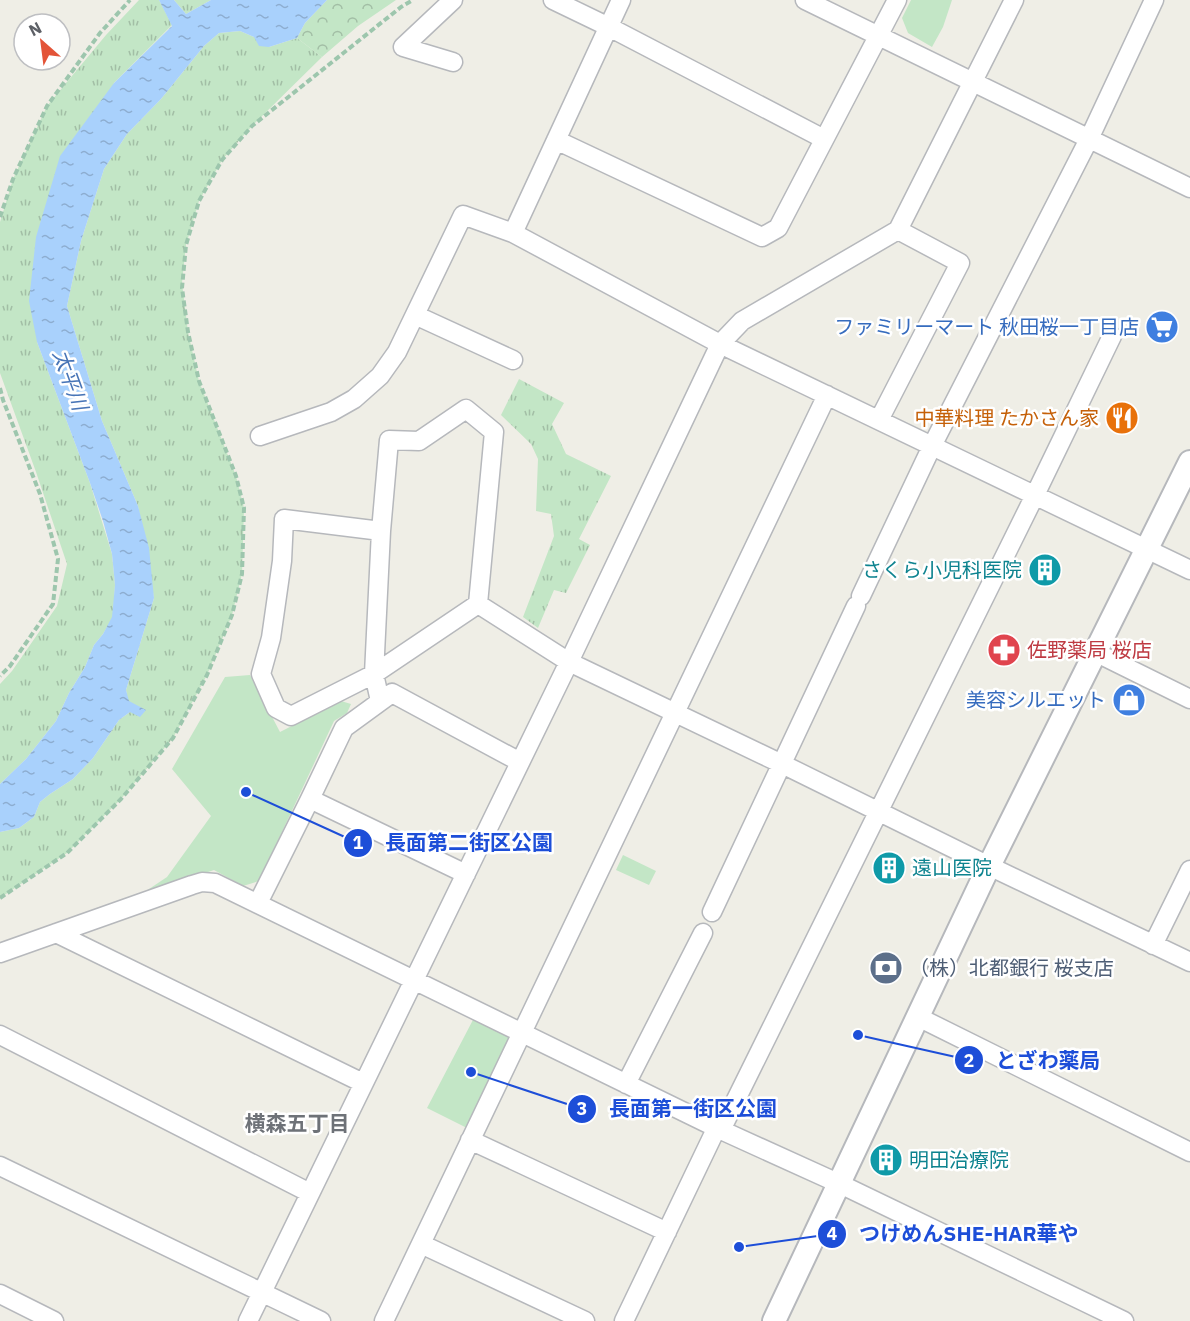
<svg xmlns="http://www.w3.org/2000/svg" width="1190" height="1321" viewBox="0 0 1190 1321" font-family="'IBM Plex Sans','Noto Sans JP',sans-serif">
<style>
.grass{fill:url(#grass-tufts)}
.forest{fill:url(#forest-crowns)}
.park{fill:#c3e6c6}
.water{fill:url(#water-ripples)}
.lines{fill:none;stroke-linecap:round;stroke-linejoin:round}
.minor-casing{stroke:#b6b8bc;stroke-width:21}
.tertiary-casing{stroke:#b6b8bc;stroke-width:26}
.path{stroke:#9dc6ad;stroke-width:4;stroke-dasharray:6 3;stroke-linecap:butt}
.minor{stroke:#fff;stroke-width:18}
.tertiary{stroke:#fff;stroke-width:22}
.labels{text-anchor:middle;stroke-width:5;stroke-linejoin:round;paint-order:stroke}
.shop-label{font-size:20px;fill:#366cbe;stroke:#fff;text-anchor:end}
.food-label{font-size:20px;fill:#c56008;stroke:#fff;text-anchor:end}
.culture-label{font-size:20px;fill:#0d838f;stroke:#fff;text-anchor:start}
.health-label{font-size:20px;fill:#be3a42;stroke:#fff;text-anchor:start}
.service-label{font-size:20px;fill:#4e5e75;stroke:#fff;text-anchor:start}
.water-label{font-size:21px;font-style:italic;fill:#4875b7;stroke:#fff}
.neighbourhood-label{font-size:21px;font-weight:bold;fill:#6e7278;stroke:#fff}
.leader{fill:none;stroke:#1d4ed8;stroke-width:2}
.callout-dot{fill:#1d4ed8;stroke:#fff;stroke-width:2}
.mark-label{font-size:18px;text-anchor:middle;font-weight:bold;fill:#fff}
.callout-label{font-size:21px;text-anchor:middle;font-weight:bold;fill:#1d4ed8;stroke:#fff;stroke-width:5;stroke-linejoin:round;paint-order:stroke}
</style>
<defs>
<pattern id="grass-tufts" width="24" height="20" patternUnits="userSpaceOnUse" patternTransform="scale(1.5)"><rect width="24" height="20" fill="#c3e6c6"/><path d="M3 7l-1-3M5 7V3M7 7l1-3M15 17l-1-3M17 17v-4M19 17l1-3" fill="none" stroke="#a2bea5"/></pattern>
<pattern id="forest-crowns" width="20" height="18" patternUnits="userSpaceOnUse" patternTransform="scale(1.5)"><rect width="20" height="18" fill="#c3e6c6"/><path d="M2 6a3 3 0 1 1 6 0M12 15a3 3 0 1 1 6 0" fill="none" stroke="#a2bea5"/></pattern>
<pattern id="water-ripples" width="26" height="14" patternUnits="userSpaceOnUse" patternTransform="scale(1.5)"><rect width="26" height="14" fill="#a9d1fc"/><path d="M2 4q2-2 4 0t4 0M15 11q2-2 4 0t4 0" fill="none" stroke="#8dadd0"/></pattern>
</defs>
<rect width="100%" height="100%" fill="#efeee6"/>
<path class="grass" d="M139,0H159L172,25L114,83L37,342L90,483L112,554L115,585L113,617L103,634L94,645L85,667L69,693L56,721L26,759L0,784V684L12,671L57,606L67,564L36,472L0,373V222L13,179L47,106L106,35Z
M174,0H211L186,14Z
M240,31L254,37L269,47L297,38L322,57L252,126L222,160L199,201L186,245L182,283L188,332L199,381L236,476L244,508L242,574L232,615L207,675L173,738L121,799L67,853L0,898V832L19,828L34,817L40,802L50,794L73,779L93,758L119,720L130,712L126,690L154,598L138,506L102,421L67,306L81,241L104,169L127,134L161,99L204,46L219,33Z
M519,379L564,403L552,424L566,454L611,476L579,539L590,545L566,593L554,590L538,628L523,617L554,536L551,514L536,511L538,459L531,444L501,415Z"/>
<path class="forest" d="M327,0H396L358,26L322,57L297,38L305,23Z"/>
<path class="park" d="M911,0H952L943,27L932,47L908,33L902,18Z
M250,675L280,732L341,701L351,704L347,713L334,721L259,881L243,886L214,870L140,895L167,877L211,816L172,769L225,677Z
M623,855L656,871L649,885L616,870Z
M475,1016L515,1036L467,1128L427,1108Z"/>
<path class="water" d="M159,0H174L186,14L211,0H327L305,23L297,38L269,47L259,46L254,37L240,31L219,33L204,46L161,99L127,134L104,169L81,241L67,306L102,421L138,506L149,548L154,598L126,690L129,701L146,710L140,717L130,712L119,720L93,758L73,779L50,794L40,802L34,817L19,828L0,832V784L26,759L56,721L69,693L85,667L94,645L103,634L112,617L115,585L112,554L103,521L90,483L37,342L29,301L36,237L60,156L114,83L172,26Z"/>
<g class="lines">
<defs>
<path id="minor" d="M553,0L609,27L824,139
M805,0L1190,188
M453,62L403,47L453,0
M556,140L762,237L778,228L897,0
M513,233L621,0
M415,315L513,360
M879,420L960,263L898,230
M260,436L331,412L354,399L380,376L397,352L463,215L513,233L720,344L1190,570
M861,596L932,446L1089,139L1154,0
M478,604L494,432L466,409L419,441L389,440L381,531L284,519L282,561L271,638L261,674L276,708L291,716L374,674L478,604L569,662L782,764L989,866L1190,962
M1095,652L1190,699
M380,701L374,674L381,531
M310,799L466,874
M258,903L310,799L344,728L392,693L520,762
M712,912L856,606
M56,933L363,1083
M1153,945L1190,870
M0,953L192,885L202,882L215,883L721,1130L840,1184L1124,1321
M918,1017L1190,1152
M0,1035L310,1193
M626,1084L703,933
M721,1130L1035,495L1112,336
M470,1140L667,1232
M0,1166L321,1321
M421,1244L585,1321
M0,1294L54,1321
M248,1321L569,662L720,344L742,321L898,230L1014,0
M384,1321L827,395
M624,1321L717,1127"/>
<path id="tertiary" d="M774,1321L989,866L1190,462"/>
</defs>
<use href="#minor" class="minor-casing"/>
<use href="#tertiary" class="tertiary-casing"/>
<path class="path" d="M0,217L13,179L47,106L100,33L130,0
M0,388L3,400L40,494L58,559L53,604L10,666L0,676
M0,898L67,853L121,799L173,738L207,675L232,615L242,574L244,508L236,476L199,381L188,332L182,288L186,245L199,201L222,160L252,126L401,7L413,0"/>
<use href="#minor" class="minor"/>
<use href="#tertiary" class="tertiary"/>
</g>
<defs>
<symbol id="supermarket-disc" viewBox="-11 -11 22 22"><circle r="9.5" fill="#3f7fe0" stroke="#fff"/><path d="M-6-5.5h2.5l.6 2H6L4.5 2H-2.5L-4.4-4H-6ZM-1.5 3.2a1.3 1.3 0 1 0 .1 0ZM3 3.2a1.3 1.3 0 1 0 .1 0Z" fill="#fff"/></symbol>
<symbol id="restaurant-disc" viewBox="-11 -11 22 22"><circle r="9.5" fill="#e8710a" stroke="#fff"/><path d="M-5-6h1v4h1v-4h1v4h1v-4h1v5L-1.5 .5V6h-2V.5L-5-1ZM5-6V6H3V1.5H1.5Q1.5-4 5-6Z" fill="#fff"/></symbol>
<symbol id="building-disc" viewBox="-11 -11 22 22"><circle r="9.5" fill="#0f9aa8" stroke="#fff"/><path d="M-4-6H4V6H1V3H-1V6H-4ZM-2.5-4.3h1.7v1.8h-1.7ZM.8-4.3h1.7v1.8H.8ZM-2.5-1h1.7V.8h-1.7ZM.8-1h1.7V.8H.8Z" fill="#fff"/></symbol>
<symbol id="pharmacy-disc" viewBox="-11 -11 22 22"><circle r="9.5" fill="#e0444e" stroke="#fff"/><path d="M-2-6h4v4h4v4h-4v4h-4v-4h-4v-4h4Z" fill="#fff"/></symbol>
<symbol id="shop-disc" viewBox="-11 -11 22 22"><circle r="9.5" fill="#3f7fe0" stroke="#fff"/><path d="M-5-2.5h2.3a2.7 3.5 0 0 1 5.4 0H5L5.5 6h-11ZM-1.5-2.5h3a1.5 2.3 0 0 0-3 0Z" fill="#fff"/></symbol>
<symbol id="bank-disc" viewBox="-11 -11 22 22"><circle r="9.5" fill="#5c6f8a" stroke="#fff"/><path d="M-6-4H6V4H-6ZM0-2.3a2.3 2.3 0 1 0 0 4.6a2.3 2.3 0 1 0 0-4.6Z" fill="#fff"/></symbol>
</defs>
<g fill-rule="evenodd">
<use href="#supermarket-disc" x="1143" y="308" width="38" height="38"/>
<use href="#restaurant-disc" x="1103" y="399" width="38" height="38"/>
<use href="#building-disc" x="1026" y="551" width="38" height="38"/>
<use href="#pharmacy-disc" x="985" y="631" width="38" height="38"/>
<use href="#shop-disc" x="1110" y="681" width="38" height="38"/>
<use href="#building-disc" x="870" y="849" width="38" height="38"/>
<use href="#bank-disc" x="867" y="949" width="38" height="38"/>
<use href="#building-disc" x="867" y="1141" width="38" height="38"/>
</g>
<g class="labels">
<g class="shop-label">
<text x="1139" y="334">ファミリーマート 秋田桜一丁目店</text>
<text x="1106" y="707">美容シルエット</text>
</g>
<g class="food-label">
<text x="1099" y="425">中華料理 たかさん家</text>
</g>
<g class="culture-label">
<text x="1022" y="577" text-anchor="end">さくら小児科医院</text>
<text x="912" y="875">遠山医院</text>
<text x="909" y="1167">明田治療院</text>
</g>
<g class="health-label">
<text x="1027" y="657">佐野薬局 桜店</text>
</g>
<g class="service-label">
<text x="909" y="975">（株）北都銀行 桜支店</text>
</g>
<g class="water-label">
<text transform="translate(70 380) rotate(70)" y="7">太平川</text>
</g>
<g class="neighbourhood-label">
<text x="297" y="1131">横森五丁目</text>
</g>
</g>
<path class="leader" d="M246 792L358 843M858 1035L969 1060M471 1072L582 1109M739 1247L832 1234"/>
<g class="callout-dot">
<circle cx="246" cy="792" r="6"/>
<circle cx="858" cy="1035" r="6"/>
<circle cx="471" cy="1072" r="6"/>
<circle cx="739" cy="1247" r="6"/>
<circle cx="358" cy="843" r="15"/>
<circle cx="969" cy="1060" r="15"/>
<circle cx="582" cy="1109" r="15"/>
<circle cx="832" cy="1234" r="15"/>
</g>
<g class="mark-label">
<text x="358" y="849">1</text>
<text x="969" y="1067">2</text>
<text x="582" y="1115">3</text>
<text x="832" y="1240">4</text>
</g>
<g class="callout-label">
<text x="469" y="850">長面第二街区公園</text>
<text x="1048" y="1068">とざわ薬局</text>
<text x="693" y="1116">長面第一街区公園</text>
<text x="969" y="1241">つけめんSHE-HAR華や</text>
</g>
<g transform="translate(42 42) rotate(332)"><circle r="28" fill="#ffffff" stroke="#bebfc2" stroke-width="1.5"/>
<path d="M0-4.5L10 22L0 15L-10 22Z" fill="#e35438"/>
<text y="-9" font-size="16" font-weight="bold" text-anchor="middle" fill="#5d6066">N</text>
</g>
</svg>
